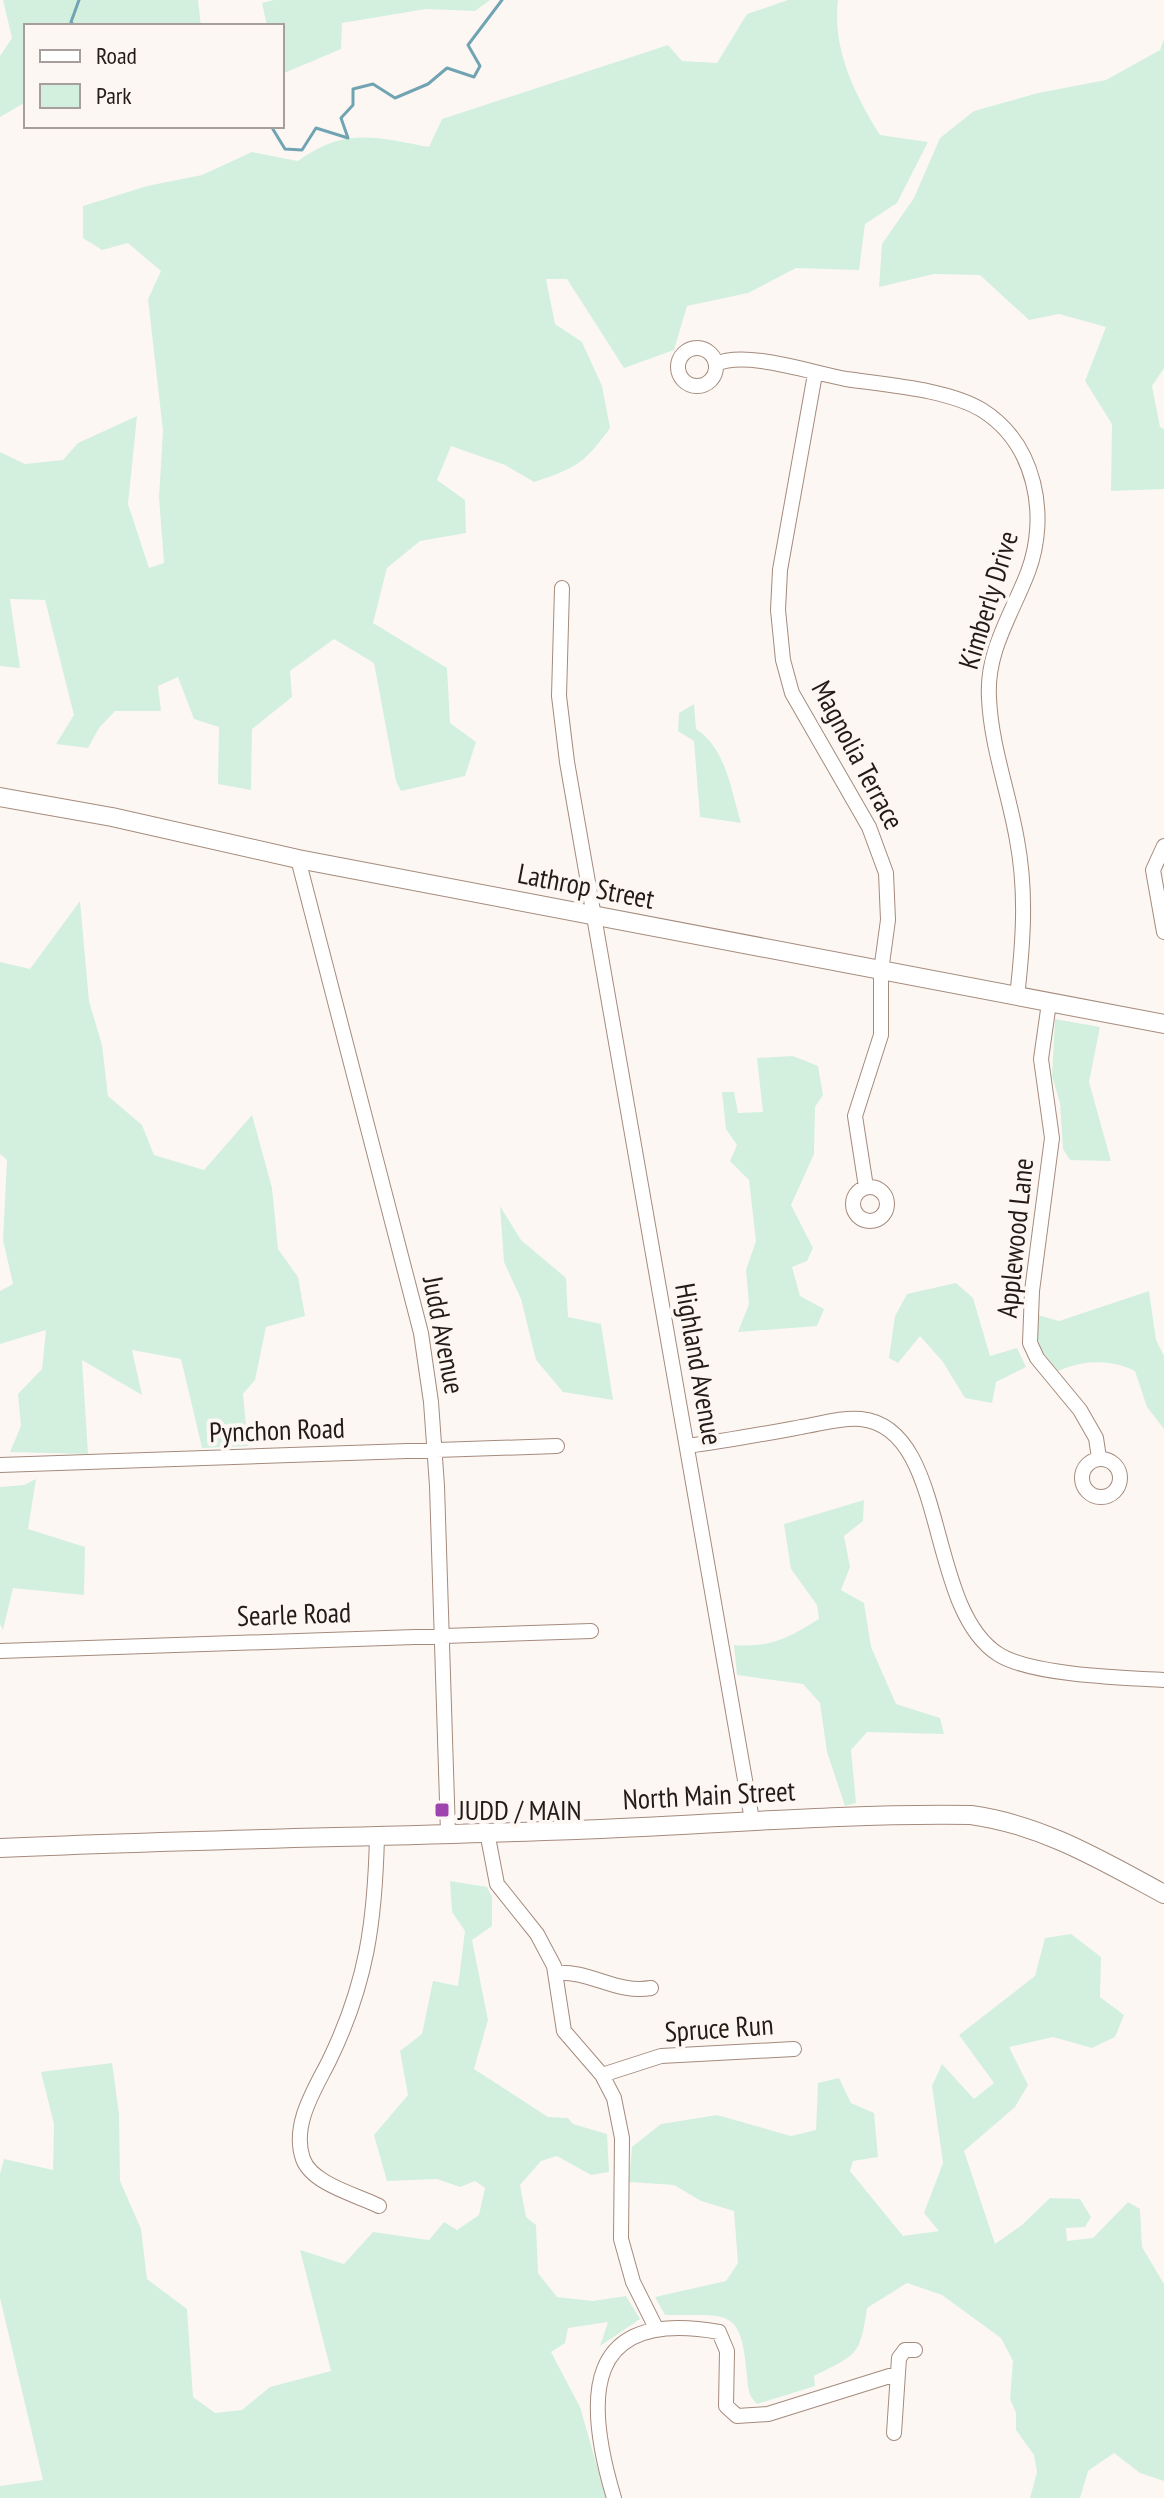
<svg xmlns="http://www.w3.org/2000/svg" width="1164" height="2498" viewBox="0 0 1164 2498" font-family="'PT Sans Narrow',sans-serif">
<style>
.green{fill:#d3f0de}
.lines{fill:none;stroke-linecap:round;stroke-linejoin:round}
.stream{stroke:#71a4b3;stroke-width:3}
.street-casing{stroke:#a48b7c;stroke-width:16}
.secondary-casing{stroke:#a48b7c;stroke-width:20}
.street{stroke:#fff;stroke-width:14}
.secondary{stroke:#fff;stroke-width:18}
.poi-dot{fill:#9e44af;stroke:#fdf7f4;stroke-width:3}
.labels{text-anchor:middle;stroke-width:8;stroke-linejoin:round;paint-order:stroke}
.street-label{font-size:28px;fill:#251b15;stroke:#fdf7f4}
.poi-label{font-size:28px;fill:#251b15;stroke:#fdf7f4;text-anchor:start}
</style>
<rect width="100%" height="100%" fill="#fdf7f4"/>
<path class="green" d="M3,0H198L201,26H26V102L0,117V56L12,38Z
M274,0H490L475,11L426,9L342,23L341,49L282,74V26H267L262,3Z
M788,0H838C832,49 855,95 880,135L928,142L897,203L865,224L859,270L796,268L748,293L687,306L674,350L624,368L567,279H546L555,324L582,342L602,386L610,428C584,464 576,468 534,482L505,465L451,446L437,480L465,500L466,533L420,541L387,568L373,623L447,668L450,723L476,742L465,776L401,791L396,781L374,663L334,639L290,671L292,697L252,729L251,790L218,784L219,727L194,719L178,677L158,686L161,711H115L99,728L88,748L56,744L74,715L45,600L10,599L20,668L0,666V452L25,464L63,460L78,443L137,416L128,504L149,568L164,563L159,497L163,431L148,299L161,271L128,243L102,250L83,238V206L147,186L202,175L252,152L298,161C345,127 376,137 429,147L442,119L668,45L682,61L717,63L747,14Z
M1164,39V368L1152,386L1160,427L1164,429V489L1111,491L1112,424L1085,381L1106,327L1059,314L1029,320L980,275L934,274L879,287L882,244L914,198L940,138L974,111L1038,93L1106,80L1160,50Z
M694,704L696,729C726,748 731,790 741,823L700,817L694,741L678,731L679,713Z
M80,901L89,1001L102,1045L108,1096L142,1125L154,1155L204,1170L252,1115L272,1188L278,1249L298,1277L305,1316L266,1327L255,1380L243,1394L248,1446L202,1448L181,1359L132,1350L142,1395L82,1360L88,1454L10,1452L21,1426L18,1394L42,1369L46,1330L0,1344V1291L13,1284L3,1240L7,1160L0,1154V962L30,969Z
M1055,1019L1100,1027L1089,1082L1111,1161L1070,1160L1063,1149L1060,1103L1052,1076Z
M793,1056L818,1066L823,1095L815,1107L814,1154L791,1205L813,1248L807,1261L792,1267L800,1296L824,1309L817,1326L738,1332L749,1304L746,1270L756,1241L749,1180L730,1161L737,1145L726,1129L722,1092H734L738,1113L763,1112L757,1058Z
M500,1206L521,1240L566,1278L568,1317L601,1324L613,1400L563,1392L536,1360L521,1299L504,1262Z
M956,1283L973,1298L990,1356L1017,1348L1026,1367L996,1382L992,1403L965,1398L943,1362L920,1336L898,1363L889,1358L895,1316L907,1294Z
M1149,1291L1156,1340L1164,1356V1429L1147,1407L1135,1371C1109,1359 1084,1360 1058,1371L1038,1346V1315L1059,1321Z
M36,1479L28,1529L85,1547L84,1595L13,1588L3,1630L0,1624V1487L24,1485Z
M864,1500L863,1521L844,1536L850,1567L841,1590L864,1603L871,1647L896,1704L940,1718L944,1734L867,1732L851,1750L856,1803L845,1806L827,1752L820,1703L803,1684L737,1675L734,1645C771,1648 788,1638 819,1619L817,1605L791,1569L784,1524Z
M450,1881L487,1887L492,1897V1926L472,1940L488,2020L474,2069L548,2117L568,2118L573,2124L607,2134L609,2172L591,2175L557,2156L541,2161L520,2185L526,2217L536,2225L538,2273L557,2297L593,2301L626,2296L640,2319L600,2346L608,2322L568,2328L565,2343L551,2352L580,2407L606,2498H0V2486L43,2480L0,2298V2174L4,2159L53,2170L54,2124L41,2072L112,2063L119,2114L120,2181L141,2229L147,2279L187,2309L193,2397L215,2413L242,2410L270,2387L331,2371L300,2250L344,2264L373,2232L429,2240L444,2222L457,2230L479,2215L485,2188L475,2181L460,2187L437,2179L387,2181L374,2135L408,2095L400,2051L422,2034L433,1981L458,1986L465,1931L452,1912Z
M1071,1934L1101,1957L1100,1997L1124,2015L1115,2037L1092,2048L1053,2037L1009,2047L1028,2085L1015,2107L964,2151L995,2244L1022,2225L1050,2198L1080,2199L1091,2217L1085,2227L1066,2228L1067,2241L1093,2238L1128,2202L1140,2209L1142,2247L1164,2284V2481L1140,2473L1114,2453L1088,2471L1080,2498H1030L1037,2472L1034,2455L1016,2430V2413L1010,2399L1013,2361L1001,2338L942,2295L907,2283L867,2308C860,2357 857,2354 814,2376L815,2386L757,2404C748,2395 748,2389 747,2376C741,2306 729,2316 665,2315L655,2297L726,2281L738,2263L734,2211L701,2201L674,2185L629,2182L632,2147L661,2124L717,2115L791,2136L816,2130L818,2083L839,2078L851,2103L874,2113L878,2157L853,2161L850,2171L903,2236L939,2231L924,2213L943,2163L932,2086L942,2064L974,2099L994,2083L959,2035L1035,1976L1045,1938Z"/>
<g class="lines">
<path class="stream" d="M74,26L71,22L79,0
M271,126L285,149L302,150L316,128L348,138L341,118L353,105V89L373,84L395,98L428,84L447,68L474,77L480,66L468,45L502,0"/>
<defs>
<path id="street" d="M678 367a19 19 0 1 1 38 0a19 19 0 1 1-38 0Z
M716,364C746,350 812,373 846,379C886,385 947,389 982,410C1036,444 1049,516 1028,572C1012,614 986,651 989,698C991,746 1009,793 1017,840C1027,893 1023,944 1017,997
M815,374L780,570L778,610L783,660L792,693L869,827L886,873L888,920L881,971V1035L855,1116L866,1187
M562,588L559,696L567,762L752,1820
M1164,846L1153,870L1164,932
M298,859L421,1333L431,1402L437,1486L448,1833
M1049,1003L1041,1059L1052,1138L1032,1291L1030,1343L1037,1358L1080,1410L1096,1438L1099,1458
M853 1204a17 17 0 1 1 34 0a17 17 0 1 1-34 0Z
M687,1446C726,1441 763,1434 801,1427C820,1424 842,1417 861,1419C949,1428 925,1607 998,1654C1030,1675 1123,1678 1164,1680
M1082 1478a19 19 0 1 1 38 0a19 19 0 1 1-38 0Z
M0,1465L557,1446
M0,1651L591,1631
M487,1832L497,1884L537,1934L554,1966L564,2031L602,2075L614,2098L622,2138L621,2239L633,2282L656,2328
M377,1836C375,1921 367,1983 329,2061C315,2089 291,2125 303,2159C312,2184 357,2195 379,2206
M556,1973C589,1970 617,1994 651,1988
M602,2075L661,2056L794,2049
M894,2433L899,2358L905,2350H915
M614,2498C584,2398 583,2308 719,2332L727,2351L726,2406L737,2416L768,2414L896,2374"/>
<path id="secondary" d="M0,797L112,817L298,859L1164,1024
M0,1848C192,1839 384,1837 576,1830C708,1825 839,1813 971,1815C1043,1825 1101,1860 1164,1894"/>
</defs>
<use href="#street" class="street-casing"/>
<use href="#secondary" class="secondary-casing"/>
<use href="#street" class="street"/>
<use href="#secondary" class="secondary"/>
</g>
<rect class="poi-dot" x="434" y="1802" width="16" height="16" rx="4"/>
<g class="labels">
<g class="street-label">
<text transform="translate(988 600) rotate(-73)" y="10">Kimberly Drive</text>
<text transform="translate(858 755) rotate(62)" y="10">Magnolia Terrace</text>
<text transform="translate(586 886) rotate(11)" y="10">Lathrop Street</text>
<text transform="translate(1015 1238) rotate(-84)" y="10">Applewood Lane</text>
<text transform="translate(444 1335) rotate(79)" y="10">Judd Avenue</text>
<text transform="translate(699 1364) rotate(80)" y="10">Highland Avenue</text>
<text transform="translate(277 1430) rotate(-2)" y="10">Pynchon Road</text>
<text transform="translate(294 1614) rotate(-2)" y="10">Searle Road</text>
<text transform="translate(709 1795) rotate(-3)" y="10">North Main Street</text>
<text transform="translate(719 2028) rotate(-4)" y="10">Spruce Run</text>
</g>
<g class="poi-label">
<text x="458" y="1820">JUDD / MAIN</text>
</g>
</g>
<rect x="24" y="24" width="260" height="104" fill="#fdf7f4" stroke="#a79f9b" stroke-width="2"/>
<rect x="40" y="50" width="40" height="12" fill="#ffffff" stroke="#a79f9b" stroke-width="2"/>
<text x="96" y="64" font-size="24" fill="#251b15">Road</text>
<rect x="40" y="84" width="40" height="24" fill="#d3f0de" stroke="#a79f9b" stroke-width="2"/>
<text x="96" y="104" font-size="24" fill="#251b15">Park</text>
</svg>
